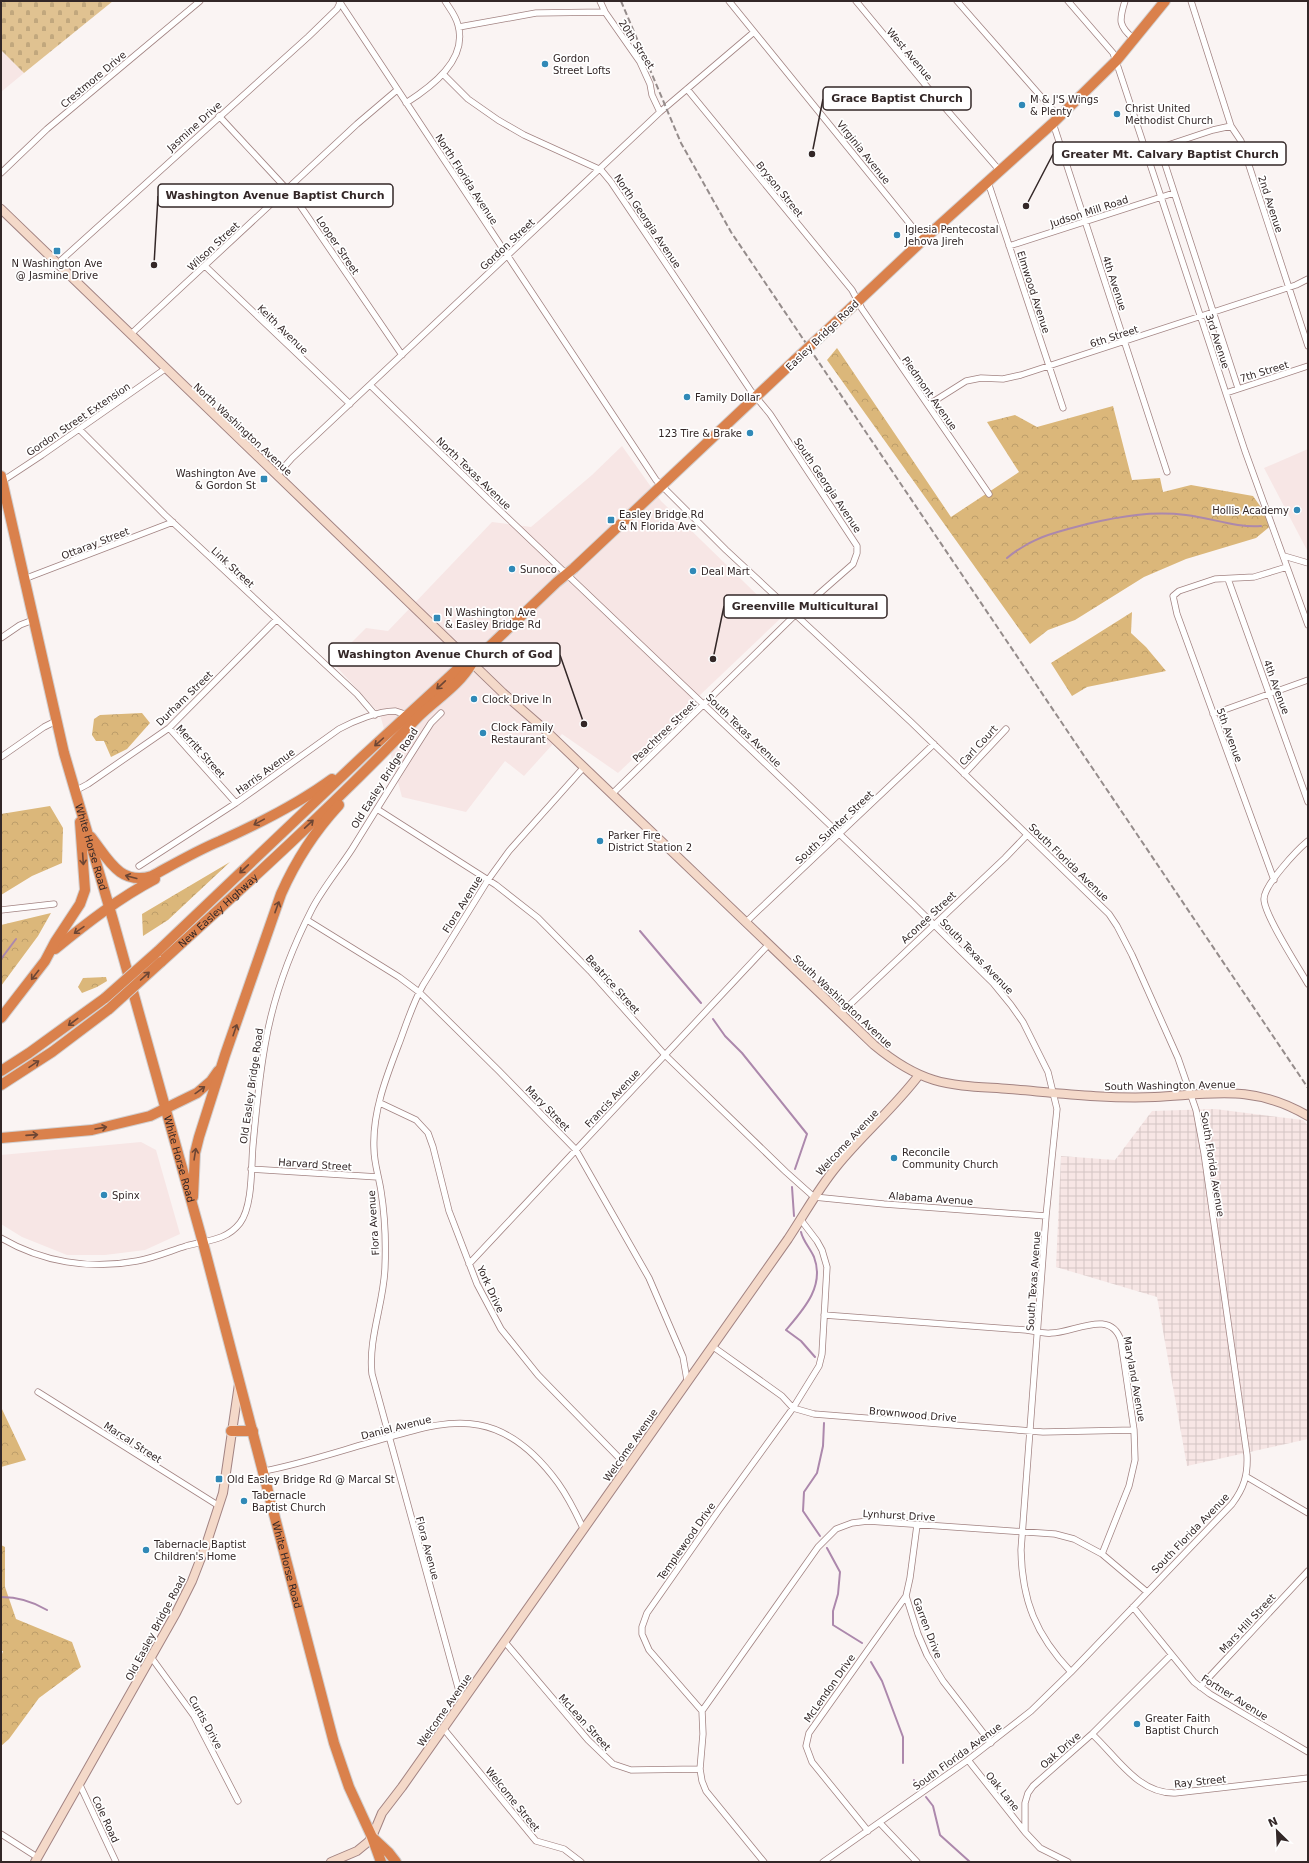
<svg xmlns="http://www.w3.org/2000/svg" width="1309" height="1863" viewBox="0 0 1309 1863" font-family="'DejaVu Sans',sans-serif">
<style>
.built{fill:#f7e6e5}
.industrial{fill:url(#industrial-grid)}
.forest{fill:url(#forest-crowns)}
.cemetery{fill:url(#cemetery-stones)}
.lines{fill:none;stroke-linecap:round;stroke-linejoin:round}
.stream{stroke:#ac88ac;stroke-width:2}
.street-casing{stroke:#a28382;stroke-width:7}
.secondary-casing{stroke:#a28382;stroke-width:10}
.highway-casing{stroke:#d2cfcf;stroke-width:12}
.street{stroke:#fff;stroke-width:5.5}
.secondary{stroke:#f4d9c9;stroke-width:8}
.highway{stroke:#da814c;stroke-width:10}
.rail{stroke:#958c8b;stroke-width:2;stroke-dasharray:6 3;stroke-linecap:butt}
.highway-bridge-casing{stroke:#d2cfcf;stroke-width:12;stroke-linecap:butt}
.highway-bridge{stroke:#da814c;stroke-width:10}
.oneway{stroke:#6d4634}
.poi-dot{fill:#3089b7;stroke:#fff;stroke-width:1.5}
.labels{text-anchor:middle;stroke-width:3.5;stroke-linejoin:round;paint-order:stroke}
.street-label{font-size:10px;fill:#332727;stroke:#fff}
.poi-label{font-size:10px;fill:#332727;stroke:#fff;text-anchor:start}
.leader{fill:none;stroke:#332727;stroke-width:1.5}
.callout-dot{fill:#332727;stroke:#fff;stroke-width:1.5}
.callout{fill:#fff;stroke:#332727;stroke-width:1.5}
.callout-label{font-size:11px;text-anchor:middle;font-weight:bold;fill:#332727}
</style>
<defs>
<pattern id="industrial-grid" width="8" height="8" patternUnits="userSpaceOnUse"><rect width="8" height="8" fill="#f7e6e5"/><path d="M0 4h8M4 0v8" fill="none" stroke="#d4c5c4"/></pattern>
<pattern id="forest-crowns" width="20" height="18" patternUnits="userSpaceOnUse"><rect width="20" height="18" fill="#dbb77a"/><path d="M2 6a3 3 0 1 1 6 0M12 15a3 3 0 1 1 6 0" fill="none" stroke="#bc9d6a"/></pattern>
<pattern id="cemetery-stones" width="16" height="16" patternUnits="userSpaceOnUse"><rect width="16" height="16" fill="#e0c291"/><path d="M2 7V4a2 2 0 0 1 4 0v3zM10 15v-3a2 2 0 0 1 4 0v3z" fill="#c1a77d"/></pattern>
</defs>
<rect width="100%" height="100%" fill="#faf4f3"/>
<path class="built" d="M1,50L24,73L1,92Z
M622,446L661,501L781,618L618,773L562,734L524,776L505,761L466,812L402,797L380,714L332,662L366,628L388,631L492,522L531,527L592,475Z
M1308,449V552L1264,468Z
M141,1142L156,1150L180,1234L145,1250L105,1255H67L22,1237L1,1224V1155Z"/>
<path class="industrial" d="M1215,1109L1303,1120L1308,1125V1439L1187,1466L1157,1297L1056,1267L1061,1156L1115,1160L1152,1111Z"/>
<path class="forest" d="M837,348L951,517L1019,472L987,422L1015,415L1037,427L1113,406L1132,480L1160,478L1163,492L1191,485L1253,496L1273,524L1256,538L1186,559L1144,577L1075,620L1048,630L1030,644L827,360Z
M1132,612L1131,633L1146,647L1166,671L1087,687L1072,696L1051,663Z
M142,713L150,723L127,749L111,757L104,741H96L92,735L94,719L100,715Z
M50,806L63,828L62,863L32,876L1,895V814Z
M230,862L168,920L143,936L142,914Z
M51,913L38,936L1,986V925Z
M106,977L107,981L97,987L82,993L78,987L83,978Z
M1,1407L26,1460L1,1467Z
M1,1545L5,1547V1587L16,1619L72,1642L81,1667L39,1698L9,1739L1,1746V1657L3,1651H1Z"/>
<path class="cemetery" d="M1,1H113L24,73L1,50Z"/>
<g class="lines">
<path class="stream" d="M1007,558C1032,537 1056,532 1087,524C1121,516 1152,511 1186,515C1212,518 1236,528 1261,526
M640,931L701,1003
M1,959L16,939
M713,1019L725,1036L742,1053L807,1134L795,1169
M792,1187L794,1216
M801,1232C803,1241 810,1248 814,1257C825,1286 804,1309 786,1330L801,1341L815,1357
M820,1536L803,1511L804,1492L817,1473L823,1446L824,1423
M827,1548L840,1572L838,1594L833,1611V1625L862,1643
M1,1597C18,1597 32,1601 47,1610
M871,1662L882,1681L903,1737V1763
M914,1780L921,1789
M926,1797L933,1806L940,1835L970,1862"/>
<defs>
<path id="street" d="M339,1L656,480L726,550L911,722L1109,914L1117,926L1132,955L1178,1058L1196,1110L1204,1153L1247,1455C1248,1475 1244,1488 1232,1504L1071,1672L1031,1711L968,1760L823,1862
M600,1L605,12
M729,1L923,240
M856,1L933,94L1000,171
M957,1L1059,117
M1068,1L1113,53L1116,61L1245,451L1308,625
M1125,1C1119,20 1118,26 1134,39
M1191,1L1231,126L1241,141L1308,346
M459,27L536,13L605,12L640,62L650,84L652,95L660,112
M443,74L468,99L498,120L524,135L601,170L611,182L646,234L751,391L770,414L857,546V553L853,564L796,614L612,794
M687,89L852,290L862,309L989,494
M406,103C431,87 468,60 458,25C456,16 450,9 445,1
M219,116L295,198L402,355
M1053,123L1167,472
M1231,126L1213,130L1168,145L1163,149L1162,155L1238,388
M1,173L47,129L200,1
M988,182L1063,408
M1009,246L1174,193
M58,263L308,37L337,9L341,1
M205,266L350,404
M131,334L357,124L397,90
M370,385L494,505L913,904L993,983L1011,1005L1023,1022L1048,1072L1057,1109L1046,1216L1021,1550C1022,1601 1036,1635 1071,1672
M1226,393L1308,366
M928,405L966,381L981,378L1003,379L1021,375L1296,285L1308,279
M80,430L165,515L357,694L375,715
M277,475L292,458L660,112L754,32
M1,482L42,455L165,369
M1284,556L1308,563
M24,579L173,522
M1228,579L1308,802
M1,638L20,625L33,620
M1213,714L1308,680
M169,728L236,803
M1,757L44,727L56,721
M964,774L1006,729
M75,791L88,784L169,728L276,620
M377,809L496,885L538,918L590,971L665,1055L786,1172L814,1197L884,1204L1046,1216
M1308,841C1297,850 1264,885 1264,899C1264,915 1299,968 1308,984
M139,866L236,803L339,729C354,721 378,711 395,711C399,712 404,714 407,716
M1274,880L1177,614L1173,596L1179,591L1215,579L1254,577L1287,567
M1,910L54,904
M307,920L399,977L419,992L499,1071L576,1150L649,1278L683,1357L687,1380
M746,922L934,744
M841,1013L1005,858L1027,835
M380,1103L416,1120L428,1133L433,1147L449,1211L477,1284L501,1329L538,1375L627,1466
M251,1169L378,1177
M1,1238C42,1262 90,1270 137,1261C154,1258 170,1251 186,1246C207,1240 226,1241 240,1223C253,1206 251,1166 253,1145C256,1112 259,1078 265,1045C273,998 290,952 312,909C323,888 339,869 352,849C378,807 404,765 431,723L441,713
M469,1264L769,944
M824,1315L1026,1330C1034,1331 1043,1334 1051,1333C1074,1333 1111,1308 1121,1341L1134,1430L1135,1460L1129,1486L1102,1554
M712,1346L782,1396L793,1408L814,1414L1043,1432L1134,1430
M38,1392L219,1506
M264,1471C306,1463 348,1448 390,1437C418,1429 450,1419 479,1425C512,1431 539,1457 558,1483C568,1497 576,1513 583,1528
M1247,1477L1308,1513
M917,1525L910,1578L906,1596L918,1634L927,1655L943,1681L991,1743
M1133,1607L1194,1682L1210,1694L1308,1752
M504,1641L588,1740L613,1764L631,1770L700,1769
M151,1657L194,1716L238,1801
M1200,1687L1308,1571
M462,1702L372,1374C368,1338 384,1303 385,1267C386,1242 385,1216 381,1191C379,1177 374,1163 374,1149C372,1112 387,1075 400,1041C407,1022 413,1003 423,985L488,880L509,851L584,767
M702,1711L818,1547L836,1529L852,1523L868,1521L1055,1534L1074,1539L1102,1554L1147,1592
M443,1728L536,1841L564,1849L581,1862
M1092,1734C1117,1757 1138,1794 1175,1793L1308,1778
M968,1760L1025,1832
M79,1783L116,1862
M880,1823L917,1862
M868,1831L812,1762L806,1746L809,1733L906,1596
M1,1834L37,1857
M764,1862L706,1791L702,1781L700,1769L703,1734L702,1711L649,1650L642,1634V1627L647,1613L719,1510L793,1408L819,1366L822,1354L827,1267L822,1250L817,1241L801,1220
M1068,1862L1040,1848L1025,1832V1803L1028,1793L1033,1786L1092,1734L1171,1655"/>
<path id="secondary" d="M1,209L503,693L543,728L874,1045C892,1060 911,1073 934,1080C957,1087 984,1087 1009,1089C1057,1093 1106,1099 1155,1097C1213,1094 1254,1084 1308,1116
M35,1862L176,1613L192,1581L206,1545L223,1493L239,1384
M331,1862L357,1851L368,1842L372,1837L382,1813L402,1787L788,1239C804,1215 818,1189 837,1166C863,1134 894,1108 919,1075"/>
<g id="highway">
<path d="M821,336L923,240L1053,123L1116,61L1165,1"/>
<path id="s1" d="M1,476L64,753L113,920L203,1243L334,1743L349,1787L372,1837L381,1862"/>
<path d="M91,837C108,859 120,886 152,876C174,864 196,851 220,841C258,824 298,804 332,779"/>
<path d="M55,949C87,923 119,898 155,879"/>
<path d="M157,952L363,756L447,679L461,666L472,663"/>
<path id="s2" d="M161,962C248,883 336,803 417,718C435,700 459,686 472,663L557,582L574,568L795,360"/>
<path d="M1,1018L45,961L55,942L80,904L85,890L80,822"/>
<path d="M1,1071L29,1053L105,998"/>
<path d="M1,1085L52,1052L109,1009"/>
<path d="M1,1138L92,1130L150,1116L197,1093L211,1081L218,1071"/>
<path d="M193,1197L195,1153L199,1137L225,1055L281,894C296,860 314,832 339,805"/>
<path d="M231,1431H253"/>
<path d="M374,1839L389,1853L396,1862"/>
</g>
</defs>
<use href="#street" class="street-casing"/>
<use href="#secondary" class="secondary-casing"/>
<use href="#highway" class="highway-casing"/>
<use href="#street" class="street"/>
<use href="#secondary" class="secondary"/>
<use href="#highway" class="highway"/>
<path class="rail" d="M621,1L681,143L731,232L1308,1088"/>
<defs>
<path id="highway-bridge" d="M795,360L821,336
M105,998L157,952
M109,1009L161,962"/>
</defs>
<use href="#highway-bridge" class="highway-bridge-casing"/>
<use href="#highway-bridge" class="highway-bridge"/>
</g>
<defs><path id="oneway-shaft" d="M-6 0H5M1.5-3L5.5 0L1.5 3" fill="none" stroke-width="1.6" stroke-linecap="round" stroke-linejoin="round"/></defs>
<g class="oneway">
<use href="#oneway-shaft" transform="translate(441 685) rotate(137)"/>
<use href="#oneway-shaft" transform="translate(379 742) rotate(138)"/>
<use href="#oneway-shaft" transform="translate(259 822) rotate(151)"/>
<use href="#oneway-shaft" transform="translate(309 824) rotate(-43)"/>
<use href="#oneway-shaft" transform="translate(83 859) rotate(86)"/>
<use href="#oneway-shaft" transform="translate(244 869) rotate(137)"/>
<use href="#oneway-shaft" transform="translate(131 877) rotate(-165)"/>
<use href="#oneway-shaft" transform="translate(277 907) rotate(-70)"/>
<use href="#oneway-shaft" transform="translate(79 930) rotate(145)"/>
<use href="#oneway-shaft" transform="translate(35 975) rotate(128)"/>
<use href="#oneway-shaft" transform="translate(145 976) rotate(-42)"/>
<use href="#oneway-shaft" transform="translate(73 1022) rotate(143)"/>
<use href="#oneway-shaft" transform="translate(235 1030) rotate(-71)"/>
<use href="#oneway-shaft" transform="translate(34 1064) rotate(-34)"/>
<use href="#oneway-shaft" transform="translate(200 1090) rotate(-36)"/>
<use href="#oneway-shaft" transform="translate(101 1128) rotate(-10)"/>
<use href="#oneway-shaft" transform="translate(32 1135) rotate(-4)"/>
<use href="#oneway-shaft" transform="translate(195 1154) rotate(-81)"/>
</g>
<g class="poi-dot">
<circle cx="545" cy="64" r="4"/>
<circle cx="1022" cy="105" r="4"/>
<circle cx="1117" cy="114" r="4"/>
<circle cx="897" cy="235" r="4"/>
<rect x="53" y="247" width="8" height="8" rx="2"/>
<circle cx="687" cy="397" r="4"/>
<circle cx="750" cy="433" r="4"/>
<rect x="260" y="475" width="8" height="8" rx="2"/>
<circle cx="1297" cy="510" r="4"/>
<rect x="607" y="516" width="8" height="8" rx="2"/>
<circle cx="512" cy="569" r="4"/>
<circle cx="693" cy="571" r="4"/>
<rect x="433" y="614" width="8" height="8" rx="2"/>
<circle cx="474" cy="699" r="4"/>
<circle cx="483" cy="733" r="4"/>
<circle cx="600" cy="841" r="4"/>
<circle cx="894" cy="1158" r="4"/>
<circle cx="104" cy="1195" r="4"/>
<rect x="215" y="1475" width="8" height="8" rx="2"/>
<circle cx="244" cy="1501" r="4"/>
<circle cx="146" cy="1550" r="4"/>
<circle cx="1137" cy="1724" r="4"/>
</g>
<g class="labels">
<g class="street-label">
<text transform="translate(637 44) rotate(57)" y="4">20th Street</text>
<text transform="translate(910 54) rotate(50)" y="4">West Avenue</text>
<text transform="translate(93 79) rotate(-40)" y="4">Crestmore Drive</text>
<text transform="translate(194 126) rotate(-42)" y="4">Jasmine Drive</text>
<text transform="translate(864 152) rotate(51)" y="4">Virginia Avenue</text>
<text transform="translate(467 179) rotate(57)" y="4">North Florida Avenue</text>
<text transform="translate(780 189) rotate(51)" y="4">Bryson Street</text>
<text transform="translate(1271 204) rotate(72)" y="4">2nd Avenue</text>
<text transform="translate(1089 211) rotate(-18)" y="4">Judson Mill Road</text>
<text transform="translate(648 221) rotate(56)" y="4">North Georgia Avenue</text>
<text transform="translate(507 244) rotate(-43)" y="4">Gordon Street</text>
<text transform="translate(338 245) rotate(56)" y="4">Looper Street</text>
<text transform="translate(213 246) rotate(-43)" y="4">Wilson Street</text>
<text transform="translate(1115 283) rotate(72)" y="4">4th Avenue</text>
<text transform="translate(1034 292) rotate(72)" y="4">Elmwood Avenue</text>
<text transform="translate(283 329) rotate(44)" y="4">Keith Avenue</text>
<text transform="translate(822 335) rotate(-44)" y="4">Easley Bridge Road</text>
<text transform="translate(1114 336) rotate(-18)" y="4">6th Street</text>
<text transform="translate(1218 341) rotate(72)" y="4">3rd Avenue</text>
<text transform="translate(1264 371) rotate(-17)" y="4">7th Street</text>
<text transform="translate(930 393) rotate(55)" y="4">Piedmont Avenue</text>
<text transform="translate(78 419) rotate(-34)" y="4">Gordon Street Extension</text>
<text transform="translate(243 429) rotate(43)" y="4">North Washington Avenue</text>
<text transform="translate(474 473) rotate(44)" y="4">North Texas Avenue</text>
<text transform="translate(828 485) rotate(56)" y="4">South Georgia Avenue</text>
<text transform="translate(95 543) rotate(-21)" y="4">Ottaray Street</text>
<text transform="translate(233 567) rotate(43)" y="4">Link Street</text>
<text transform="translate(1277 687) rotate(70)" y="4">4th Avenue</text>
<text transform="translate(184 698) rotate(-44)" y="4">Durham Street</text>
<text transform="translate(744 730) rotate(44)" y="4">South Texas Avenue</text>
<text transform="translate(664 731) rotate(-44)" y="4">Peachtree Street</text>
<text transform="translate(1230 735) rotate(70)" y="4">5th Avenue</text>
<text transform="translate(978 745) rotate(-47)" y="4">Carl Court</text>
<text transform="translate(201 751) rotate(48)" y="4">Merritt Street</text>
<text transform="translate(265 771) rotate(-36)" y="4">Harris Avenue</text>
<text transform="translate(384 778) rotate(-58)" y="4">Old Easley Bridge Road</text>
<text transform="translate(834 827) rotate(-43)" y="4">South Sumter Street</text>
<text dy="4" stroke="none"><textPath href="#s1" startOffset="382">White Horse Road</textPath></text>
<text transform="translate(1069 862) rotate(44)" y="4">South Florida Avenue</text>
<text transform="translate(462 904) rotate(-58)" y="4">Flora Avenue</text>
<text dy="4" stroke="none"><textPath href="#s2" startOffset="77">New Easley Highway</textPath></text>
<text transform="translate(928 917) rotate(-43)" y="4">Aconee Street</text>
<text transform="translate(977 956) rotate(46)" y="4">South Texas Avenue</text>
<text transform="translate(613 984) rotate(48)" y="4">Beatrice Street</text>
<text transform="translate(843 1001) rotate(43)" y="4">South Washington Avenue</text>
<text transform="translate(1170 1085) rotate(-1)" y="4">South Washington Avenue</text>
<text transform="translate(251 1086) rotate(-82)" y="4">Old Easley Bridge Road</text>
<text transform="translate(612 1098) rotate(-47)" y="4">Francis Avenue</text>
<text transform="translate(548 1108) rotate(46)" y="4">Mary Street</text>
<text transform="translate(847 1142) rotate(-47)" y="4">Welcome Avenue</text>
<text dy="4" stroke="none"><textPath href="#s1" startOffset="706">White Horse Road</textPath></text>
<text transform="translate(315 1164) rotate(4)" y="4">Harvard Street</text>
<text transform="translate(1213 1164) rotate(81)" y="4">South Florida Avenue</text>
<text transform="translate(931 1198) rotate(4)" y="4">Alabama Avenue</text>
<text transform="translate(373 1223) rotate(-94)" y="4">Flora Avenue</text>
<text transform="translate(1033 1281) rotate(-86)" y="4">South Texas Avenue</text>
<text transform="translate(491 1289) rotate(65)" y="4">York Drive</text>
<text transform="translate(1135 1379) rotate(80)" y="4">Maryland Avenue</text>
<text transform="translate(913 1414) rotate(5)" y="4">Brownwood Drive</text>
<text transform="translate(396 1427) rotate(-14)" y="4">Daniel Avenue</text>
<text transform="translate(133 1442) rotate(33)" y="4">Marcal Street</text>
<text transform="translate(630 1445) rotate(-55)" y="4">Welcome Avenue</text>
<text transform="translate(899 1515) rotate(3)" y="4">Lynhurst Drive</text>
<text transform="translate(1190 1533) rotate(-46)" y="4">South Florida Avenue</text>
<text transform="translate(686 1541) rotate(-55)" y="4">Templewood Drive</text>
<text transform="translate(428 1548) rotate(75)" y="4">Flora Avenue</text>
<text dy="4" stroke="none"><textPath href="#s1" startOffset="1126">White Horse Road</textPath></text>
<text transform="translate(1247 1623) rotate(-47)" y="4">Mars Hill Street</text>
<text transform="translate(155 1628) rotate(-62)" y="4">Old Easley Bridge Road</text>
<text transform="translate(928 1628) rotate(69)" y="4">Garren Drive</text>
<text transform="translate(829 1688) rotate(-55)" y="4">McLendon Drive</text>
<text transform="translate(1235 1697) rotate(32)" y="4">Fortner Avenue</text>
<text transform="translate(444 1710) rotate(-55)" y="4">Welcome Avenue</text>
<text transform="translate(206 1722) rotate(61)" y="4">Curtis Drive</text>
<text transform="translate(585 1722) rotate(48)" y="4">McLean Street</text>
<text transform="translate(1060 1750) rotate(-41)" y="4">Oak Drive</text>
<text transform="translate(957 1756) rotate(-36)" y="4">South Florida Avenue</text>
<text transform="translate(1200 1781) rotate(-6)" y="4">Ray Street</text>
<text transform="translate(1003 1791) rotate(51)" y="4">Oak Lane</text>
<text transform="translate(513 1799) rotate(51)" y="4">Welcome Street</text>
<text transform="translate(106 1819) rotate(65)" y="4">Cole Road</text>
</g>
<g class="poi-label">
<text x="553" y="62">Gordon<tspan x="553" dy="12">Street Lofts</tspan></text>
<text x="1030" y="103">M &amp; J'S Wings<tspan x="1030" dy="12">&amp; Plenty</tspan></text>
<text x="1125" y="112">Christ United<tspan x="1125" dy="12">Methodist Church</tspan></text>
<text x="905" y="233">Iglesia Pentecostal<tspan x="905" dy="12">Jehova Jireh</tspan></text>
<text x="57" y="267" text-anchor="middle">N Washington Ave<tspan x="57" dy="12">@ Jasmine Drive</tspan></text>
<text x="695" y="401">Family Dollar</text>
<text x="742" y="437" text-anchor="end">123 Tire &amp; Brake</text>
<text x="256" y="477" text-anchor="end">Washington Ave<tspan x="256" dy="12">&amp; Gordon St</tspan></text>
<text x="1289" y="514" text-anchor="end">Hollis Academy</text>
<text x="619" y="518">Easley Bridge Rd<tspan x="619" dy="12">&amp; N Florida Ave</tspan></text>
<text x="520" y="573">Sunoco</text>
<text x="701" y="575">Deal Mart</text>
<text x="445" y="616">N Washington Ave<tspan x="445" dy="12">&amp; Easley Bridge Rd</tspan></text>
<text x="482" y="703">Clock Drive In</text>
<text x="491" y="731">Clock Family<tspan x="491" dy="12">Restaurant</tspan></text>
<text x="608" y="839">Parker Fire<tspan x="608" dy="12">District Station 2</tspan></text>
<text x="902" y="1156">Reconcile<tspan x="902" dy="12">Community Church</tspan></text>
<text x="112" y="1199">Spinx</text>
<text x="227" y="1483">Old Easley Bridge Rd @ Marcal St</text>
<text x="252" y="1499">Tabernacle<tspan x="252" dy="12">Baptist Church</tspan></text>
<text x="154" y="1548">Tabernacle Baptist<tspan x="154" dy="12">Children's Home</tspan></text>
<text x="1145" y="1722">Greater Faith<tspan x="1145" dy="12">Baptist Church</tspan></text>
</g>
</g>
<path class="leader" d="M812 154L823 99M1026 206L1053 154M154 265L158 196M713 659L724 606M584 724L560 655"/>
<g class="callout-dot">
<circle cx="812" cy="154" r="4"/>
<circle cx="1026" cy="206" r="4"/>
<circle cx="154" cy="265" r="4"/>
<circle cx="713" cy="659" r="4"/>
<circle cx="584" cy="724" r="4"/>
</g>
<g class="callout">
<rect x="823" y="87" width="148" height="23" rx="4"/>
<rect x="1053" y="142" width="233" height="23" rx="4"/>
<rect x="158" y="184" width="235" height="23" rx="4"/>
<rect x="724" y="595" width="163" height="23" rx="4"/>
<rect x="329" y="643" width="231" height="23" rx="4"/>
</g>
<g class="callout-label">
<text x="897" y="102">Grace Baptist Church</text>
<text x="1170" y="158">Greater Mt. Calvary Baptist Church</text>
<text x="275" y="199">Washington Avenue Baptist Church</text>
<text x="805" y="610">Greenville Multicultural</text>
<text x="445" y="658">Washington Avenue Church of God</text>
</g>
<rect width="1309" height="1863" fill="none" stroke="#332727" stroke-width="4"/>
<g transform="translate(1277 1831) rotate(336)" stroke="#ffffff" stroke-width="3" paint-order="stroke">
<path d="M0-3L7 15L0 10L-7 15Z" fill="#332727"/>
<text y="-6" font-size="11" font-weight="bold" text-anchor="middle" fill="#332727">N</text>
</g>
</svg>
